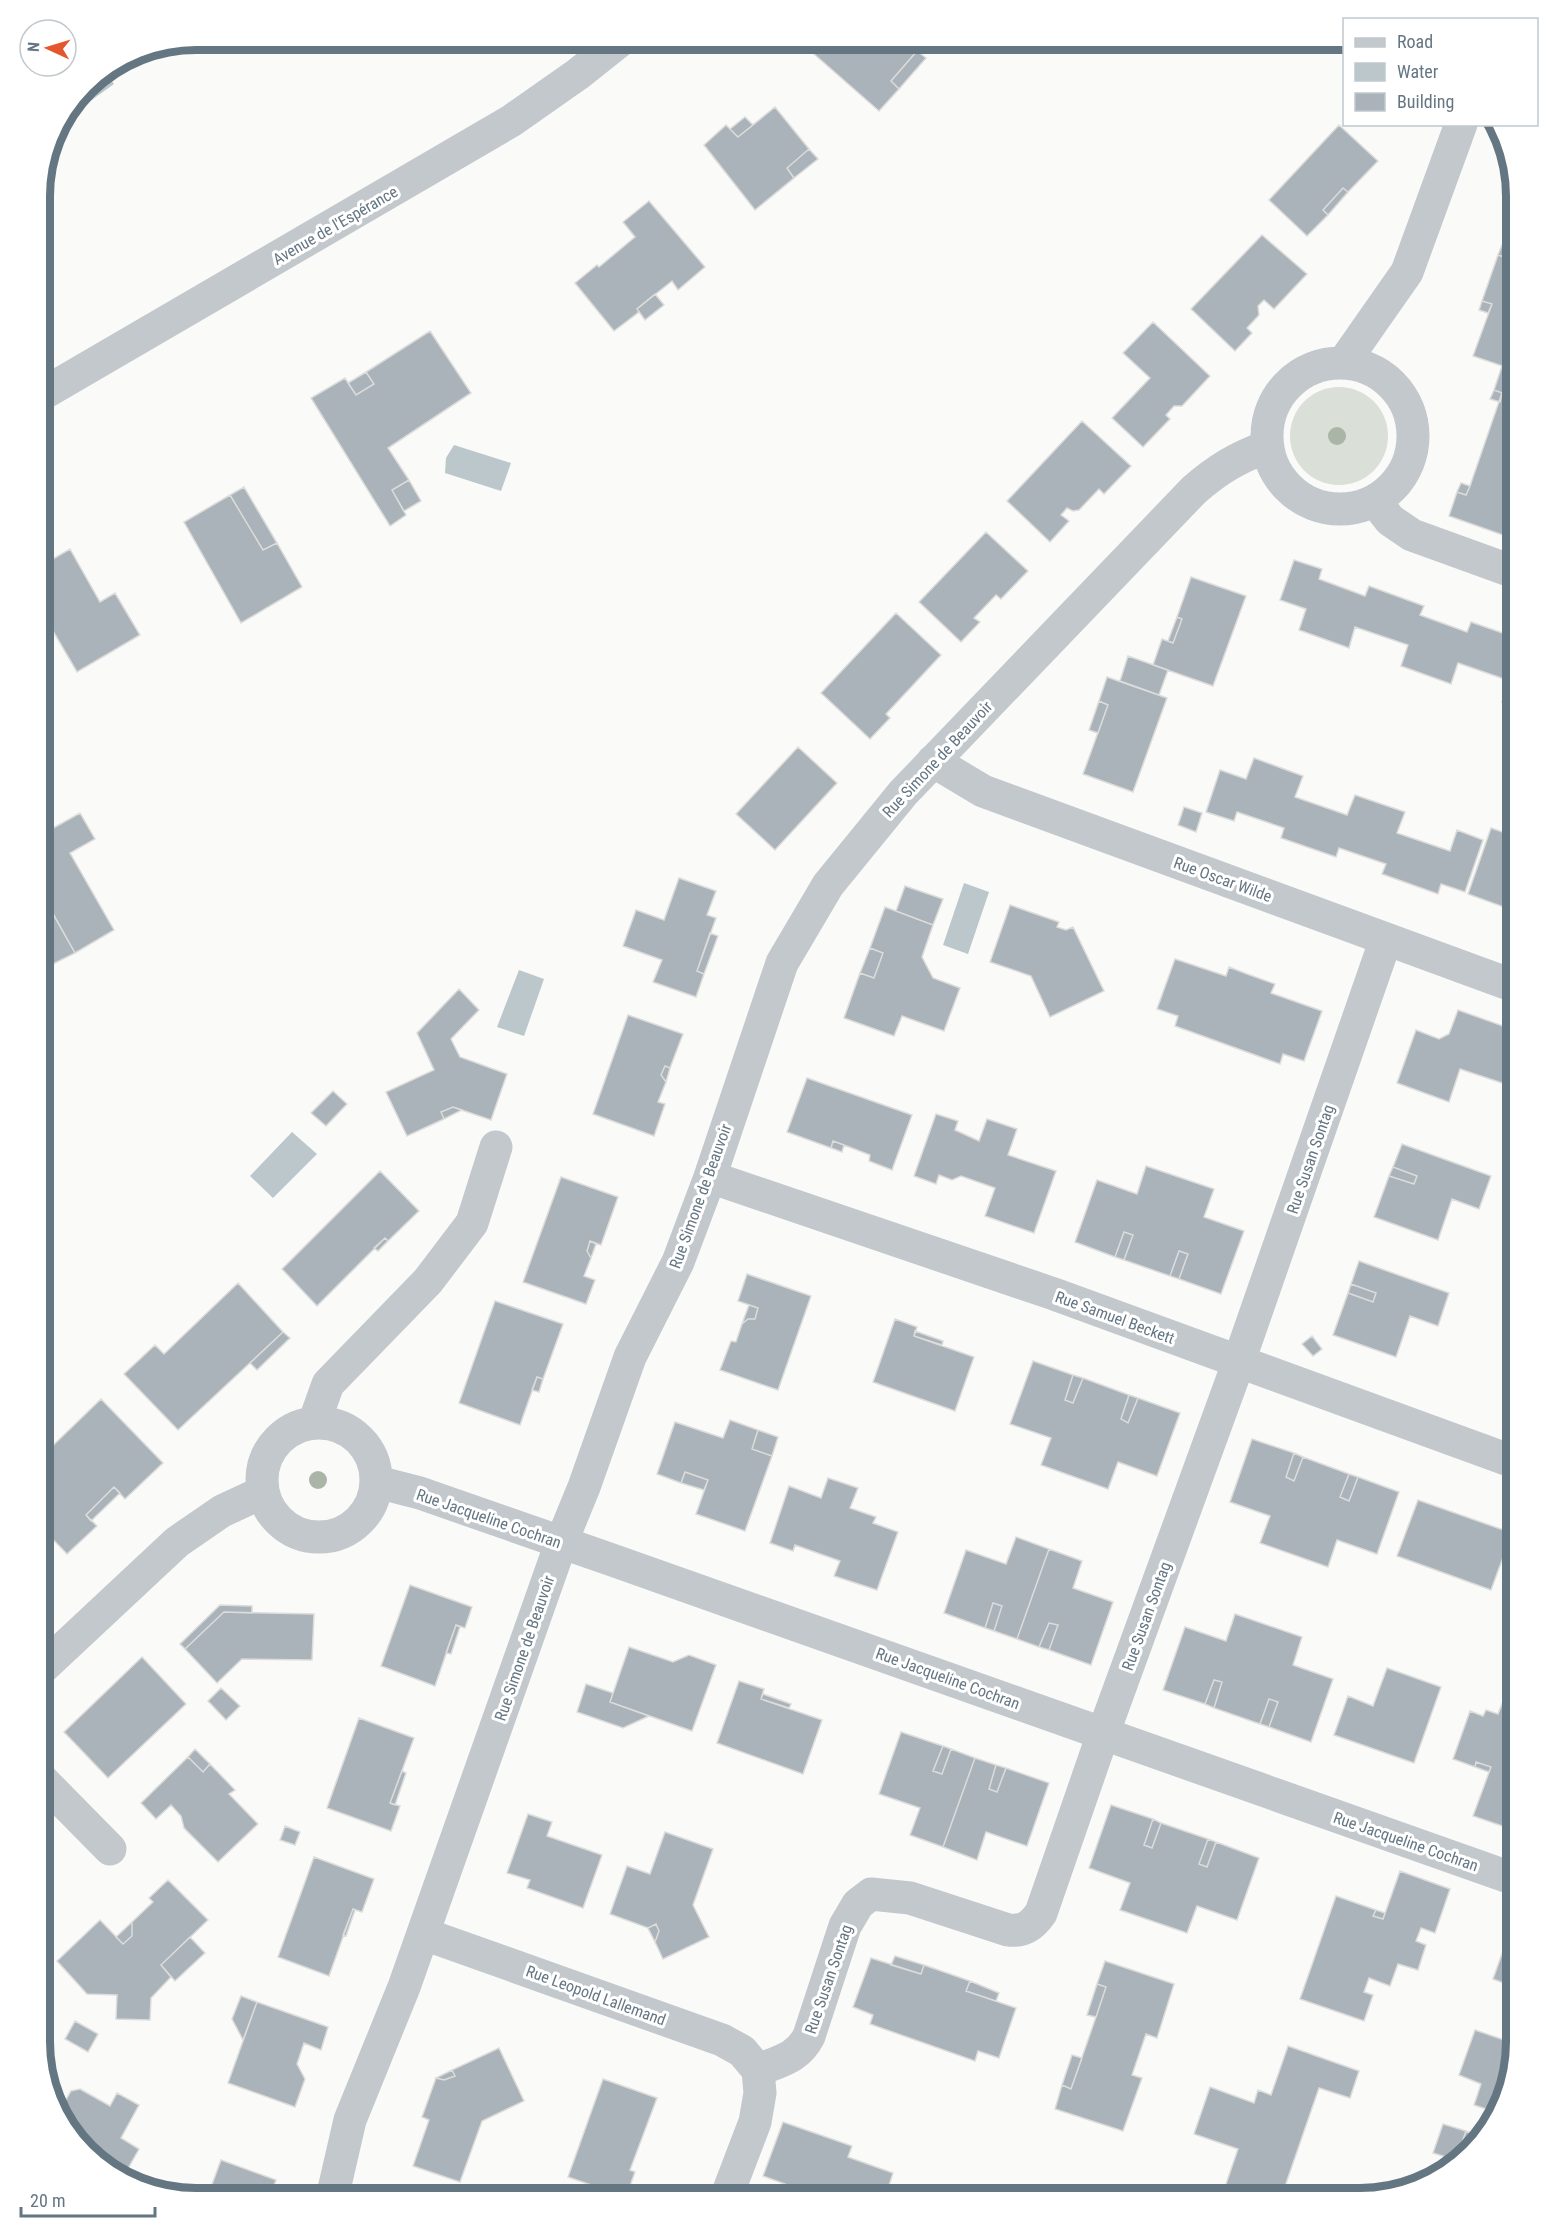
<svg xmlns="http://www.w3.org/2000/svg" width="1556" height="2237" viewBox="0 0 1556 2237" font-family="'Roboto Condensed',sans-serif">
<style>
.green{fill:#dadfd7}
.water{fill:#bbc7cb}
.building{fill:#aab3b9;stroke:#dcdcda;stroke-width:1.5}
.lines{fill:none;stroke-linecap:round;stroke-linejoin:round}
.minor{stroke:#c3c8cc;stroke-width:33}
.tree{fill:#aab4a7}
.labels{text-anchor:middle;stroke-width:6;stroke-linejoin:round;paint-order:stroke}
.street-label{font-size:16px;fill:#657683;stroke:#fff}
.rim{fill:none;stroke:#657683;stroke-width:8}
</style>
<rect width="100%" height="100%" fill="#fafaf8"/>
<path class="green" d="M1290 436a49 49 0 1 1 98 0a49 49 0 1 1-98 0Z"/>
<path class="water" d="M105,71L114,84L61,122L85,85Z
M454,445L511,463L501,491L445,473L446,458Z
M964,883L989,892L968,954L943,945Z
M519,970L544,979L524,1036L497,1027Z
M292,1132L317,1154L273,1198L250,1176Z"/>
<path class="building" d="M813,39H903L917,51L891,81L899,89L879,111L806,47Z
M917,51L926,58L899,89L891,81Z
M775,107L809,149L787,168L794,178L755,210L704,145L726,125L738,137Z
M745,117L753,125L738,137L730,129Z
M1339,125L1378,161L1348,192L1343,188L1323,210L1328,215L1307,236L1269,200Z
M809,149L818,159L794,178L787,168Z
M1343,188L1348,192L1328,215L1323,210Z
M649,201L705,267L678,290L672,281L637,309L639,312L614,331L575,283L597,265L599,267L635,237L623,222Z
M1262,235L1307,274L1274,309L1264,300L1258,306L1259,315L1247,328L1252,333L1235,351L1191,309Z
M1517,235V371L1473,356L1492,304L1482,301L1498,255L1510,259Z
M1502,245L1512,249L1510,259L1498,255Z
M655,294L664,305L645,320L637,309Z
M1482,301L1492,304L1488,313L1479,310Z
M1153,322L1210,376L1182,406H1174L1166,415L1170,419L1143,447L1112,418L1150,378L1123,353Z
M430,331L471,393L388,448L409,480L392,490L406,515L390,526L311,398L345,378L356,395L374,384L366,372Z
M1502,366L1517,371V540L1449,516L1457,492L1466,495L1470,486L1502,393L1494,390Z
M366,372L374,384L356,395L348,383Z
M1494,390L1502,393L1500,402L1490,399Z
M1082,421L1131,466L1104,494L1099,489L1079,510L1073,511L1067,508L1061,515L1069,521L1050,542L1007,501Z
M409,480L421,501L404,511L392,490Z
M1461,483L1470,486L1466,495L1457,492Z
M244,487L277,543L263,550L230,495Z
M230,495L263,550L277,543L302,587L241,623L184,522Z
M986,532L1028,571L1001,599L996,595L974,618L980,622L961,642L919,602Z
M70,549L100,602L115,593L140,635L77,672L39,607V567Z
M1294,560L1322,569L1319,579L1365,596L1369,586L1424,606L1420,615L1467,632L1471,622L1517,638V707L1502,702L1510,681L1458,663L1451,684L1401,666L1408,645L1355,627L1349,648L1299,630L1306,609L1280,600Z
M1191,577L1246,596L1213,686L1153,665L1162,639L1173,643L1182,619L1177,617Z
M896,613L941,655L886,714L890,718L870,739L821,693Z
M1177,617L1182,619L1173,643L1168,641Z
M1128,656L1168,670L1159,695L1120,681Z
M1107,677L1167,698L1133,792L1083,774L1108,705L1099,701Z
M1099,701L1108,705L1098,733L1089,730Z
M798,747L837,783L775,850L736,814Z
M1254,758L1303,776L1295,797L1347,815L1355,795L1405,812L1397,833L1450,851L1457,830L1483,840L1465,892L1441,884L1438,894L1382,874L1386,864L1339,848L1336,857L1281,838L1284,828L1237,812L1234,821L1206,812L1220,770L1246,779Z
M1184,807L1202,813L1196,832L1178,825Z
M80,813L95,839L70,853L114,930L75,953L40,890L42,888L39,883V836Z
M1491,828L1517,837V954L1509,951L1516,929L1504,907L1468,894Z
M679,878L716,891L707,915L716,918L697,971L704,974L696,997L653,982L662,960L623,946L636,910L664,920Z
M905,886L943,899L933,925L896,911Z
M1010,905L1059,922L1057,927L1066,930L1073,927L1104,991L1050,1017L1031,976L990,962Z
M885,907L933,925L922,957L933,978L960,988L944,1031L902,1016L894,1036L844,1018L860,973L874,978L883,953L870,948Z
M54,916L75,953L51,965L39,944V925Z
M710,933L718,936L704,974L697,971Z
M870,948L883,953L874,978L860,973Z
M1175,959L1226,976L1229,967L1247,974L1275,984L1271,993L1322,1011L1304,1061L1283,1054L1280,1064L1175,1026L1178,1016L1157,1009Z
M459,989L479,1010L451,1039L460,1057L507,1074L491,1120L453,1107L441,1112L444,1119L407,1136L386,1092L434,1070L417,1033Z
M1458,1010L1517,1031V1041L1502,1083L1460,1069L1449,1102L1397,1083L1416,1030L1439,1039L1449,1034Z
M628,1015L683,1034L670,1068L665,1066L661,1075L666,1082L658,1102L665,1104L654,1136L593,1114Z
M665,1066L670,1068L666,1082L661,1075Z
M807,1078L912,1115L892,1170L869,1161L870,1155L844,1145L833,1141L831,1148L787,1132Z
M333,1091L347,1104L326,1126L311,1113Z
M453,1107L462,1110L444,1119L441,1112Z
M936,1114L958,1121L955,1130L979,1141L987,1119L1017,1129L1008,1155L1056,1171L1034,1233L985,1216L995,1188L961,1176L952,1180L939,1175L936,1184L914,1176Z
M833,1141L844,1145L842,1152L831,1148Z
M1402,1144L1491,1176L1479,1209L1452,1199L1438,1240L1374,1217L1389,1176L1414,1184L1417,1176L1393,1167Z
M1146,1166L1214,1189L1204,1217L1244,1231L1221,1294L1179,1279L1188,1254L1179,1251L1170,1276L1124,1260L1133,1235L1124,1232L1115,1257L1075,1242L1097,1180L1137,1194Z
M1393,1167L1417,1176L1414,1184L1389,1176Z
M380,1171L419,1211L388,1241L385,1238L317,1306L282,1269Z
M561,1177L618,1197L601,1245L590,1241L587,1251L591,1258L584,1276L595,1280L586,1304L523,1282Z
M1124,1232L1133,1235L1124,1260L1115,1257Z
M385,1238L388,1241L378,1251L374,1248Z
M590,1241L596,1244L591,1258L587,1251Z
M1179,1251L1188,1254L1179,1279L1170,1276Z
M1359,1261L1449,1293L1438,1326L1410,1316L1396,1357L1333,1335L1348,1293L1373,1302L1376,1293L1351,1284Z
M747,1274L811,1296L778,1390L720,1370L731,1341L736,1342L742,1324L748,1319H755L758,1308L738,1301Z
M238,1283L283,1332L178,1430L124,1374L155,1345L164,1354Z
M1351,1284L1376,1293L1373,1302L1348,1293Z
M495,1301L563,1324L543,1379L537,1377L520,1425L459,1403Z
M749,1305L758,1308L755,1319H748L742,1324Z
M895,1319L917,1327L914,1336L974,1357L955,1411L873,1382Z
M915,1331L943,1341L942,1345L914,1336Z
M283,1332L290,1338L257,1370L250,1363Z
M1312,1336L1322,1349L1313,1356L1302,1344Z
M1033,1361L1073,1375L1065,1400L1073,1403L1083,1378L1129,1395L1121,1419L1128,1423L1138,1398L1180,1413L1157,1476L1118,1462L1108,1489L1041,1465L1051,1438L1010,1424Z
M1073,1375L1083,1378L1073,1403L1065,1400Z
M537,1377L543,1379L539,1392L532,1390Z
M1129,1395L1138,1398L1128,1423L1121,1419Z
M101,1399L163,1463L125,1499L114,1487L86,1515L97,1526L67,1554L39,1525V1459Z
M730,1420L758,1430L752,1449L772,1456L745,1531L696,1514L708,1480L685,1472L681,1483L657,1474L675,1422L723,1438Z
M758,1430L778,1437L772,1456L752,1449Z
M1252,1439L1294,1453L1286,1477L1294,1481L1303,1457L1349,1474L1340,1497L1349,1501L1358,1477L1399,1492L1377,1554L1337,1540L1328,1567L1260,1543L1270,1516L1230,1502Z
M1294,1453L1303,1457L1294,1481L1286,1477Z
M685,1472L708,1480L704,1490L681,1483Z
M1349,1474L1358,1477L1349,1501L1340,1497Z
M828,1478L858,1488L850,1508L876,1517L873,1523L898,1532L877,1590L834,1576L840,1561L795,1545L793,1551L770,1543L789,1486L821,1498Z
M114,1487L120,1493L91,1521L86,1515Z
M1418,1500L1512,1533L1491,1590L1397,1556Z
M1016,1537L1049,1549L1017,1639L994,1631L1002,1606L993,1603L985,1628L944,1613L966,1550L1006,1564Z
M1049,1549L1082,1561L1073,1588L1113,1602L1091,1665L1049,1650L1058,1625L1049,1623L1039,1647L1017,1639Z
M410,1585L472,1607L465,1628L456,1625L435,1686L381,1666Z
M993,1603L1002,1606L994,1631L985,1628Z
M220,1605L252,1606V1613L224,1612L185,1649L180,1644Z
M224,1612L314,1614L312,1660L242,1659L217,1683L185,1649Z
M1235,1614L1302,1637L1293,1665L1333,1679L1311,1742L1269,1727L1278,1702L1269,1699L1260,1724L1214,1708L1222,1682L1214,1680L1205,1704L1163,1690L1185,1627L1226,1641Z
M1049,1623L1058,1625L1049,1650L1039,1647Z
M456,1625L460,1627L451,1654L446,1653Z
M629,1647L673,1662L689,1655L716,1665L692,1731L610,1702Z
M142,1657L186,1704L108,1778L64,1732Z
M1387,1668L1441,1687L1414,1763L1334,1735L1348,1696L1373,1706Z
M1214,1680L1222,1682L1214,1708L1205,1704Z
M739,1681L764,1689L761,1699L822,1720L803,1774L717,1743Z
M586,1684L613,1693L610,1702L649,1716L623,1728L577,1712Z
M221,1688L240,1706L226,1720L208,1701Z
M763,1694L791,1704L789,1708L761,1699Z
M1269,1699L1278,1702L1269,1727L1260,1724Z
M1504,1699L1517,1703V1831L1473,1816L1491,1767L1476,1762L1475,1767L1453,1759L1470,1711L1483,1716L1486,1710L1498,1714Z
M359,1718L414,1738L390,1803L400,1806L391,1831L327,1808Z
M901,1732L943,1746L933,1771L942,1774L951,1749L975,1758L943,1847L910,1835L920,1808L879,1794Z
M943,1746L951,1749L942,1774L933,1771Z
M195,1749L210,1764L203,1772L188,1757Z
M188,1757L203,1772L210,1764L235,1790L229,1794L258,1824L218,1862L184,1828L181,1816L171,1805L156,1819L141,1803Z
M975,1758L996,1765L989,1789L997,1792L1006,1768L1049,1783L1027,1846L986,1832L977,1860L943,1847Z
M1476,1762L1491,1767L1489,1772L1475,1767Z
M996,1765L1006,1768L997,1792L989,1789Z
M402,1771L406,1773L395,1805L390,1803Z
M1111,1805L1153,1819L1144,1845L1152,1848L1161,1823L1208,1839L1199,1864L1207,1867L1216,1842L1259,1858L1237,1920L1197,1906L1187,1933L1120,1910L1130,1883L1089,1868Z
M528,1814L552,1822L547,1836L602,1855L583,1908L527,1888L530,1880L507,1873Z
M1153,1819L1161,1823L1152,1848L1144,1845Z
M285,1826L300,1832L295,1845L280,1840Z
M665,1832L713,1849L693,1905L709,1937L663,1959L655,1942L659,1931L656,1924L648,1928L610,1914L627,1866L650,1874Z
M1208,1839L1216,1842L1207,1867L1199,1864Z
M39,1851L47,1860L39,1868Z
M314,1857L374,1879L362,1912L353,1909L329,1976L278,1957Z
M1400,1871L1450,1889L1435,1933L1421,1928L1416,1941L1426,1945L1418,1970L1398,1964L1390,1986L1369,1978L1364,1992L1373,1995L1364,2021L1300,1999L1336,1896L1376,1910L1373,1916L1383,1919Z
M168,1880L208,1920L161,1965L171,1977L151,1998L150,2020L116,2019L117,1995L87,1994L57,1961L100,1920L123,1944L132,1936V1922L153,1902L149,1898Z
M353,1909L355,1910L346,1936L343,1935Z
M1376,1910L1385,1913L1383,1919L1373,1916Z
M132,1922V1936L123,1944L116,1937Z
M656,1924L659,1931L655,1942L648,1928Z
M1509,1934L1517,1937V1988L1493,1979Z
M190,1937L205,1953L175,1981L161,1965Z
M895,1956L924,1965L921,1974L891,1965Z
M871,1958L921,1974L924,1965L970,1981L966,1991L1016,2008L999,2058L978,2051L975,2061L870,2024L873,2015L853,2007Z
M1105,1961L1174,1984L1157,2038L1146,2034L1132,2075L1142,2078L1123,2131L1055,2109L1062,2085L1071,2089L1096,2017L1106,1987L1097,1984Z
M39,1977L47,1985L39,1993Z
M970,1981L999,1993L996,2001L966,1991Z
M1097,1984L1106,1987L1096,2017L1087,2015Z
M241,1996L257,2002L243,2040L232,2019Z
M257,2002L328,2027L321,2050L304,2043L297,2064L305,2079L295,2107L228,2083Z
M75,2021L98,2034L88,2052L65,2039Z
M1475,2030L1513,2043L1517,2032V2042L1498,2113L1474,2105L1481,2084L1459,2075Z
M1288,2046L1359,2071L1350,2098L1319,2088L1281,2198H1254L1225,2187L1238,2149L1194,2134L1210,2087L1254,2103L1258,2090L1271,2095Z
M499,2048L524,2101L482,2121L460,2182L413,2166L429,2120L422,2117L436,2078L444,2080L455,2076L452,2070Z
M1072,2055L1082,2058L1071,2089L1062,2085Z
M452,2070L455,2076L444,2080L436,2078Z
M603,2079L657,2098L630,2170L635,2172L626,2197L568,2177Z
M80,2089L110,2106L117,2093L139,2105L121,2138L139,2149L122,2179L117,2177L60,2120L56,2106L59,2103L63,2105L71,2091Z
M783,2122L852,2146L848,2157L893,2173L885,2198H823L763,2176Z
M1443,2124L1466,2131L1456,2160L1433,2153Z
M1466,2131L1480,2136L1456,2160Z
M221,2160L276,2180L269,2198H207Z"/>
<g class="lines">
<path class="minor" d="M1344,362L1407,272L1461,124
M1267 436a73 73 0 1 1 146 0a73 73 0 1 1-146 0Z
M39,396L511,121L578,74L622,39
M1375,501L1390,520L1412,535L1517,573
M933,761L983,791L1517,987
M710,1177L1054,1294L1517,1463
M314,1423L328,1384L428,1281L472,1223L496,1147
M262 1480a57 57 0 1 1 114 0a57 57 0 1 1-114 0Z
M377,1482L420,1493L615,1561L1517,1880
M39,1671L177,1542L222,1511L263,1492
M39,1777L110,1849
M424,1934L722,2040L742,2051L758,2070
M758,2070C780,2061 798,2058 809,2036L845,1926L858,1904L871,1894L910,1898L1008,1930C1023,1932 1032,1926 1041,1913L1103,1734L1239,1361L1386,939
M332,2198L350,2120L404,1987L561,1543L584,1487L630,1357L678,1262L710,1177L782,963L828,885L903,793L1194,490C1218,469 1237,458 1266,447
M726,2198L755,2122L760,2093L758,2070"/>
</g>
<g class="tree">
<circle cx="1337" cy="436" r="9"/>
<circle cx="318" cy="1480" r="9"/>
</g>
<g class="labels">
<g class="street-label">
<text transform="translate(335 225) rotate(-30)" y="6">Avenue de l'Espérance</text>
<text transform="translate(937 759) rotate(-47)" y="6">Rue Simone de Beauvoir</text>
<text transform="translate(1223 879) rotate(20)" y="6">Rue Oscar Wilde</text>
<text transform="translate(1310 1159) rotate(-71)" y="6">Rue Susan Sontag</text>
<text transform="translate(700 1196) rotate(-70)" y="6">Rue Simone de Beauvoir</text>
<text transform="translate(1115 1317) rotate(20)" y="6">Rue Samuel Beckett</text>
<text transform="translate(489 1518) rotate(19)" y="6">Rue Jacqueline Cochran</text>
<text transform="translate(1146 1616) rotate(-70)" y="6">Rue Susan Sontag</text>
<text transform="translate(524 1648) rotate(-71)" y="6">Rue Simone de Beauvoir</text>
<text transform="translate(948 1678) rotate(20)" y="6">Rue Jacqueline Cochran</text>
<text transform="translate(1406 1841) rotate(19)" y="6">Rue Jacqueline Cochran</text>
<text transform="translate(828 1979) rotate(-71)" y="6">Rue Susan Sontag</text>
<text transform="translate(596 1995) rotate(20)" y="6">Rue Leopold Lallemand</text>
</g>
</g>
<path d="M0 0H1556V2237H0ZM196 50H1360A146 146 0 0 1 1506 196V2042A146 146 0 0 1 1360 2188H196A146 146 0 0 1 50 2042V196A146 146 0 0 1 196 50Z" fill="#fff" fill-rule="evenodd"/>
<path class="rim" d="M196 50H1360A146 146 0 0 1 1506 196V2042A146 146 0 0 1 1360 2188H196A146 146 0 0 1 50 2042V196A146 146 0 0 1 196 50Z"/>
<rect x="1343" y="18" width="195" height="108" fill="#ffffff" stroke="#c1c8cd" stroke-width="1.5"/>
<rect x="1355" y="38" width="30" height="9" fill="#c3c8cc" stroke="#c1c8cd" stroke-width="1.5"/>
<text x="1397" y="48" font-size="18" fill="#657683">Road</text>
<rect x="1355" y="63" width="30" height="18" fill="#bbc7cb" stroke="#c1c8cd" stroke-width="1.5"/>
<text x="1397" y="78" font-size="18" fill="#657683">Water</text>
<rect x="1355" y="93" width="30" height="18" fill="#aab3b9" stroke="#c1c8cd" stroke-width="1.5"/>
<text x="1397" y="108" font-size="18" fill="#657683">Building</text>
<g transform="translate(48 48) rotate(274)"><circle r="28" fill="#ffffff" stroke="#c1c8cd" stroke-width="1.5"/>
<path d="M0-4.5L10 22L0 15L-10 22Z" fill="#e4572e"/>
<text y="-9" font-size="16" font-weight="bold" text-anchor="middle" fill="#657683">N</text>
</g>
<path d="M21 2207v9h134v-9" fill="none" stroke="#657683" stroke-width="3"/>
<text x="30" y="2207" font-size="18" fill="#657683" stroke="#ffffff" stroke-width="4.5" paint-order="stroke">20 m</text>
</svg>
